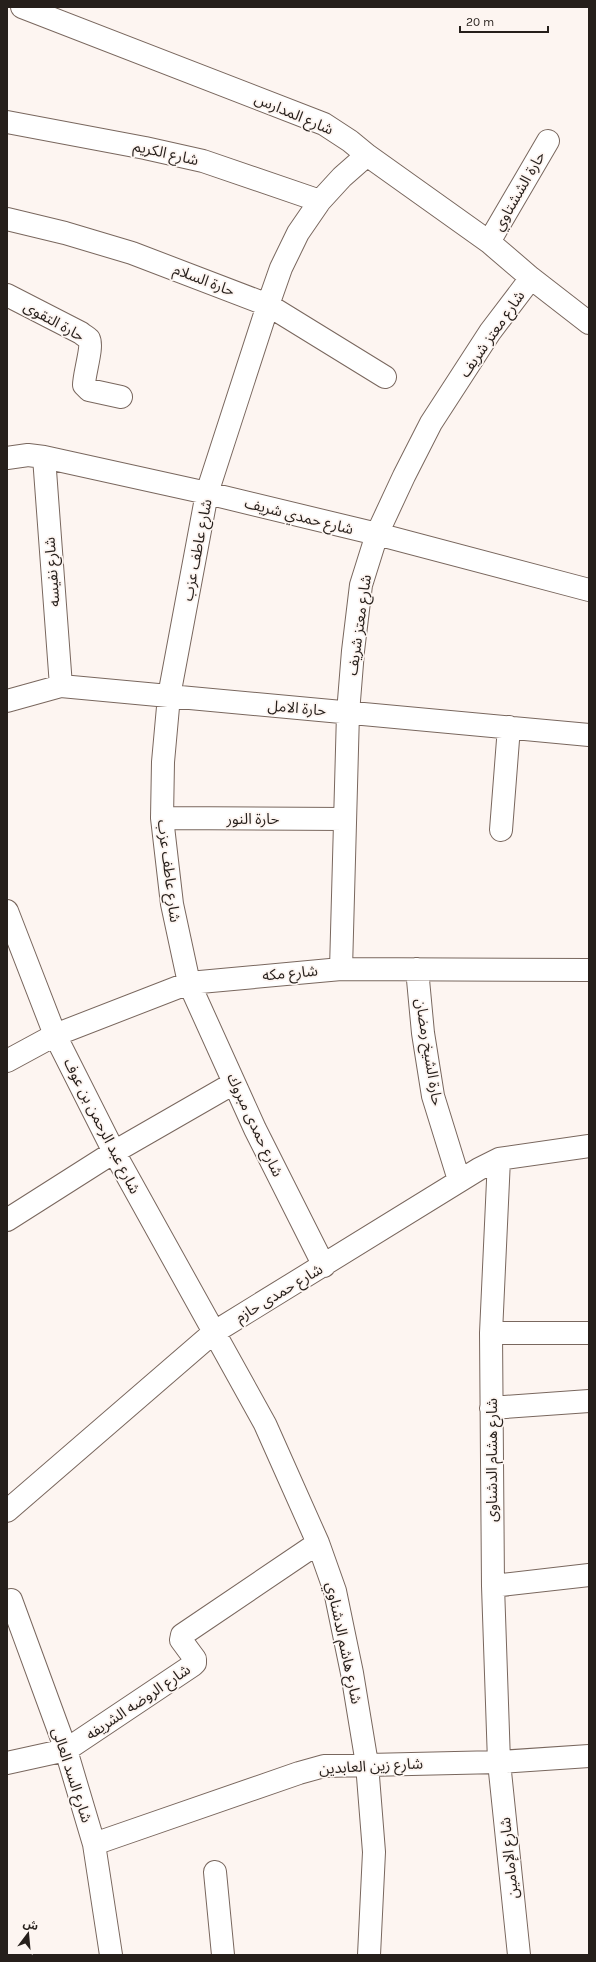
<svg xmlns="http://www.w3.org/2000/svg" width="596" height="1962" viewBox="0 0 596 1962" font-family="Karla,'Noto Sans Arabic',sans-serif">
<style>
.lines{fill:none;stroke-linecap:round;stroke-linejoin:round}
.street-casing{stroke:#79675e;stroke-width:24}
.street{stroke:#fff;stroke-width:22}
.labels{text-anchor:middle;stroke-width:3.5;stroke-linejoin:round;paint-order:stroke}
.street-label{font-size:15px;fill:#261f1b;stroke:#fdf5f1}
</style>
<rect width="100%" height="100%" fill="#fdf5f1"/>
<g class="lines">
<defs>
<path id="street" d="M22,7L324,124L350,141L367,155L489,242L531,278L589,323
M7,122L145,148L203,161L320,201
M7,219L65,233L132,253L268,305L385,377
M489,242L548,141
M7,295L81,333C83,335 87,337 89,339C93,347 84,374 84,385L89,390L121,397
M44,457L61,686
M7,458L28,455L44,457L207,493L377,534L589,590
M7,701L61,686L589,735
M162,818L345,819
M501,830L509,727
M7,911L55,1035L114,1152L265,1424L318,1543L335,1591L352,1673L367,1764L374,1852L369,1955
M341,969L348,713L353,651L361,585L377,534L404,476L431,423L490,332L531,278
M417,969L423,1033L433,1096L459,1180
M7,1061L55,1035L189,983L341,969L589,970
M499,1159L491,1333L493,1586L499,1762L519,1955
M7,1220L114,1152L234,1083
M324,1266L255,1129L189,983L172,904L162,818L163,762L169,696L207,493L268,305L281,268L298,233L320,201L342,177L367,155
M491,1333H589
M491,1408L589,1401
M7,1511L213,1333L479,1169L499,1159L589,1146
M493,1586L589,1575
M11,1600L66,1750L94,1844L111,1955
M7,1763L66,1750L193,1665L195,1663V1659L181,1640L182,1635L318,1543
M94,1844L299,1773L324,1766L499,1762L589,1756
M215,1872L223,1955"/>
</defs>
<use href="#street" class="street-casing"/>
<use href="#street" class="street"/>
</g>
<g class="labels">
<g class="street-label">
<text transform="translate(294 114) rotate(23)" y="5">شارع المدارس</text>
<text transform="translate(166 153) rotate(13)" y="5">شارع الكريم</text>
<text transform="translate(519 191) rotate(-60)" y="5">حارة الششتاوي</text>
<text transform="translate(204 280) rotate(21)" y="5">حارة السلام</text>
<text transform="translate(54 321) rotate(29)" y="5">حارة التقوى</text>
<text transform="translate(492 334) rotate(-55)" y="5">شارع معتز شريف</text>
<text transform="translate(299 516) rotate(14)" y="5">شارع حمدي شريف</text>
<text transform="translate(197 550) rotate(-79)" y="5">شارع عاطف عزب</text>
<text transform="translate(52 572) rotate(-94)" y="5">شارع نفيسه</text>
<text transform="translate(359 625) rotate(-82)" y="5">شارع معتز شريف</text>
<text transform="translate(297 708) rotate(5)" y="5">حارة الامل</text>
<text x="253" y="824">حارة النور</text>
<text transform="translate(169 871) rotate(83)" y="5">شارع عاطف عزب</text>
<text transform="translate(290 973) rotate(-5)" y="5">شارع مكه</text>
<text transform="translate(429 1052) rotate(81)" y="5">حارة الشيخ رمضان</text>
<text transform="translate(255 1125) rotate(65)" y="5">شارع حمدى مبروك</text>
<text transform="translate(102 1126) rotate(63)" y="5">شارع عبد الرحمن بن عوف</text>
<text transform="translate(279 1293) rotate(-31)" y="5">شارع حمدى حازم</text>
<text transform="translate(492 1460) rotate(-90)" y="5">شارع هشام الدشناوى</text>
<text transform="translate(344 1643) rotate(78)" y="5">شارع هاشم الدشناوي</text>
<text transform="translate(138 1702) rotate(-34)" y="5">شارع الروضه الشريفه</text>
<text transform="translate(371 1766) rotate(-3)" y="5">شارع زين العابدين</text>
<text transform="translate(72 1775) rotate(72)" y="5">شارع السد العالى</text>
<text transform="translate(509 1858) rotate(-96)" y="5">شارع الإمامين</text>
</g>
</g>
<rect width="596" height="1962" fill="none" stroke="#261f1b" stroke-width="16"/>
<g transform="translate(28 1934) rotate(16)" stroke="#fdf5f1" stroke-width="3" paint-order="stroke">
<path d="M0-3L7 15L0 10L-7 15Z" fill="#261f1b"/>
<text y="-6" font-size="11" font-weight="bold" text-anchor="middle" fill="#261f1b">ش</text>
</g>
<path d="M460 26v6h88v-6" fill="none" stroke="#261f1b" stroke-width="2"/>
<text x="466" y="26" font-size="12" fill="#261f1b" stroke="#fdf5f1" stroke-width="3" paint-order="stroke">20 m</text>
</svg>
